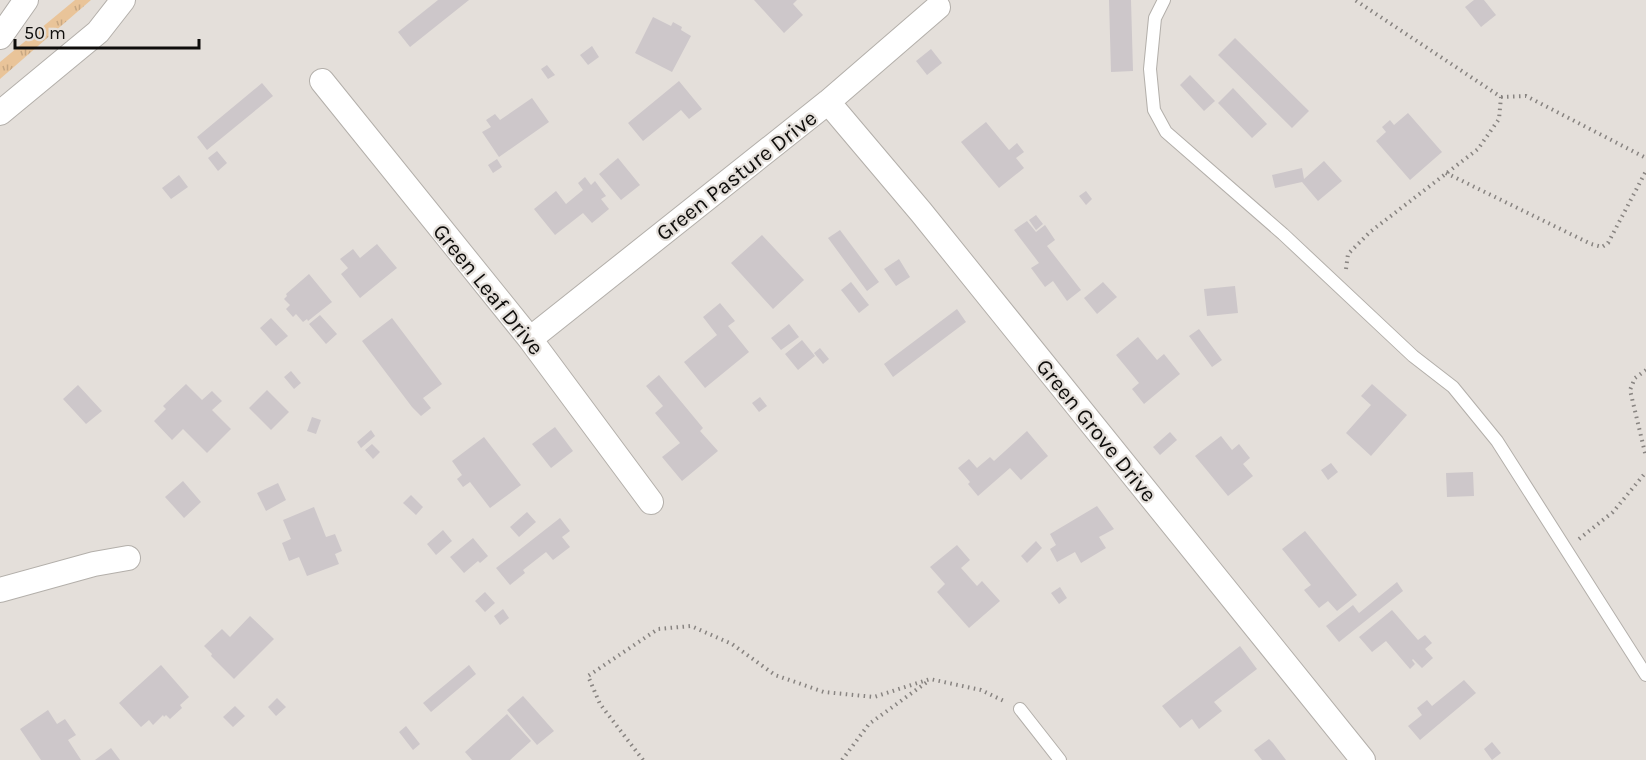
<svg xmlns="http://www.w3.org/2000/svg" width="1646" height="760" viewBox="0 0 1646 760" font-family="Karla,sans-serif">
<style>
.grass{fill:url(#grass-tufts)}
.building{fill:#cdc7ca}
.lines{fill:none;stroke-linecap:round;stroke-linejoin:round}
.service-casing{stroke:#b3afaa;stroke-width:14}
.minor-casing{stroke:#b3afaa;stroke-width:26}
.path{stroke:#888481;stroke-width:4;stroke-dasharray:1.5 4.5;stroke-linecap:butt}
.service{stroke:#fff;stroke-width:12}
.minor{stroke:#fff;stroke-width:24}
.labels{text-anchor:middle;stroke-width:4.5;stroke-linejoin:round;paint-order:stroke}
.street-label{font-size:22px;fill:#0e0d0b;stroke:#e4dfda}
</style>
<defs>
<pattern id="grass-tufts" width="24" height="20" patternUnits="userSpaceOnUse" patternTransform="scale(1.5)"><rect width="24" height="20" fill="#e9c499"/><path d="M3 7l-1-3M5 7V3M7 7l1-3M15 17l-1-3M17 17v-4M19 17l1-3" fill="none" stroke="#c7a782"/></pattern>
</defs>
<rect width="100%" height="100%" fill="#e4dfda"/>
<path class="grass" d="M75,0H91L0,79V62Z"/>
<path class="building" d="M438,0H469L410,47L398,32Z
M754,0H797L793,4L803,15L784,33Z
M1109,0H1131L1133,71L1111,72Z
M1474,0H1484L1496,15L1481,27L1465,7Z
M653,17L671,26L673,22L682,27L681,30L691,36L672,72L635,53Z
M1235,38L1309,111L1292,128L1218,55Z
M592,46L599,57L588,65L580,55Z
M931,49L942,63L927,75L916,61Z
M547,65L555,75L548,79L541,69Z
M1190,75L1215,101L1204,111L1180,85Z
M679,81L702,109L689,119L681,110L643,141L628,123Z
M262,83L273,96L207,150L197,137Z
M1233,88L1267,124L1252,138L1218,103Z
M532,98L549,122L499,157L482,132L491,127L486,120L495,114L500,120Z
M1408,113L1442,152L1410,180L1376,141L1386,132L1382,127L1390,120L1394,125Z
M986,122L1009,150L1017,143L1024,152L1016,158L1024,168L999,188L961,142Z
M217,151L227,163L218,171L208,158Z
M618,158L640,185L621,200L599,174Z
M497,159L502,167L493,173L488,165Z
M1324,161L1342,181L1318,201L1302,182L1275,188L1272,175L1302,168L1304,179Z
M179,175L188,187L171,199L162,188Z
M585,177L591,185L595,181L606,196L601,199L609,209L592,223L583,213L555,235L534,209L556,191L566,204L583,190L578,183Z
M1086,191L1092,199L1086,205L1079,196Z
M1036,215L1043,224L1036,230L1029,220Z
M1027,221L1036,232L1045,225L1055,240L1047,246L1081,290L1067,301L1053,281L1045,287L1031,268L1039,263L1014,230Z
M840,230L879,282L867,291L828,238Z
M762,235L804,280L773,309L731,263Z
M377,244L397,268L360,298L341,274L348,268L340,259L353,249L360,258Z
M899,259L910,277L896,286L884,269Z
M309,274L332,302L308,321L307,319L303,322L296,314L293,317L286,309L290,305L284,299L287,296L286,294Z
M851,282L869,305L859,313L841,290Z
M1103,282L1117,297L1097,314L1084,298Z
M1235,286L1238,313L1207,316L1204,289Z
M720,303L735,321L728,326L749,352L705,388L684,362L717,335L703,317Z
M957,309L966,322L893,377L884,364Z
M320,315L337,334L326,344L309,324Z
M271,318L288,336L276,346L260,328Z
M392,318L442,384L423,398L431,408L421,416L412,407L362,341Z
M789,324L799,337L781,350L771,338Z
M1199,329L1222,360L1212,367L1189,336Z
M1138,337L1157,360L1164,354L1180,374L1144,404L1132,389L1139,383L1116,355Z
M802,340L815,356L798,370L785,354Z
M820,348L829,359L823,364L814,353Z
M291,371L301,383L294,389L284,377Z
M659,375L703,428L700,431L718,451L682,481L662,457L680,443L655,413L663,406L646,386Z
M186,384L202,400L212,391L222,401L212,410L231,429L207,453L183,429L172,440L154,421L166,409L163,406Z
M1372,384L1407,415L1371,456L1346,433L1371,405L1361,396Z
M78,385L102,411L86,424L63,399Z
M267,390L289,412L271,430L249,408Z
M760,397L767,406L759,412L752,403Z
M312,417L321,420L316,434L307,431Z
M555,427L573,451L551,468L532,444Z
M371,430L375,436L361,448L357,442Z
M1027,431L1048,456L1021,480L1010,468L978,496L968,484L970,482L958,468L969,459L977,468L990,457L994,461Z
M1170,432L1177,440L1160,455L1153,447Z
M1221,436L1232,450L1239,444L1250,458L1243,464L1253,476L1228,496L1195,456Z
M484,437L521,485L490,508L470,482L463,487L457,479L462,475L452,461Z
M372,444L380,452L373,459L365,450Z
M1331,463L1338,472L1328,480L1321,470Z
M1473,472L1474,496L1447,497L1446,473Z
M183,481L201,502L184,518L165,497Z
M278,483L286,500L266,511L257,493Z
M411,495L423,507L416,515L403,503Z
M1097,506L1114,529L1099,537L1106,548L1081,563L1075,552L1057,562L1050,549L1056,545L1050,534Z
M314,507L326,537L335,534L342,551L335,554L339,564L307,576L299,557L289,561L282,543L291,539L283,520Z
M527,512L536,522L519,537L510,527Z
M560,518L570,531L562,537L570,547L553,560L546,552L523,570L525,573L510,585L496,568Z
M443,530L452,541L436,555L427,544Z
M1305,531L1357,595L1337,611L1328,601L1319,608L1304,590L1311,585L1282,549Z
M473,538L488,556L480,563L478,561L464,573L450,557Z
M1036,541L1042,548L1027,563L1021,556Z
M957,545L970,560L961,568L977,586L982,581L1000,601L969,628L937,592L945,584L930,567Z
M1397,582L1403,591L1339,642L1326,626L1353,605L1359,613Z
M1060,587L1067,598L1059,604L1051,593Z
M485,592L495,603L485,612L475,601Z
M503,609L509,618L500,625L494,616Z
M1392,610L1418,640L1425,635L1432,643L1425,649L1433,658L1422,668L1413,659L1412,660L1415,664L1410,669L1386,641L1372,652L1359,637Z
M250,616L274,639L234,679L211,656L212,654L204,646L222,629L230,637Z
M1240,646L1257,669L1214,702L1222,711L1199,729L1192,719L1180,728L1162,706Z
M161,665L189,697L180,705L182,708L170,719L166,715L164,717L163,715L153,725L149,720L141,727L119,703Z
M469,665L476,674L431,712L423,703Z
M1464,680L1476,693L1420,740L1408,726L1422,715L1417,708L1427,700L1432,706Z
M523,696L554,731L537,745L507,710Z
M277,698L286,707L276,716L268,707Z
M235,706L245,716L233,727L223,717Z
M48,710L57,724L65,719L76,735L68,740L81,760H41L20,729Z
M507,714L531,741L510,760H472L465,752Z
M406,726L420,744L413,750L399,732Z
M1269,739L1273,743L1286,760H1262L1254,750Z
M1492,742L1501,753L1492,760L1484,749Z
M111,748L120,760H95Z"/>
<g class="lines">
<defs>
<path id="service" d="M1164,0L1155,18L1150,69L1154,110L1166,132L1283,234L1413,356L1453,387L1497,441L1646,675
M1020,709L1060,760"/>
<path id="minor" d="M0,37L26,0
M322,81L530,339L651,502
M828,102L921,212L1363,760
M0,113L98,32L123,0
M530,339L828,102L938,7
M0,590L94,564L128,558"/>
</defs>
<use href="#service" class="service-casing"/>
<use href="#minor" class="minor-casing"/>
<path class="path" d="M1501,97L1526,96L1646,158
M1446,173L1591,244L1602,247L1608,243L1646,171
M1346,269L1348,254L1370,232L1478,149L1499,119L1501,97L1355,0
M1646,370L1635,378L1630,390L1646,457
M1579,539L1613,512L1646,472
M643,760L600,704L588,676L658,629L691,626L732,644L775,675L824,692L874,697L930,679L981,690L1006,702
M842,760L869,724L927,682"/>
<use href="#service" class="service"/>
<use href="#minor" class="minor"/>
</g>
<g class="labels">
<g class="street-label">
<text transform="translate(736 175) rotate(-38)" y="8">Green Pasture Drive</text>
<text transform="translate(489 289) rotate(51)" y="8">Green Leaf Drive</text>
<text transform="translate(1097 430) rotate(51)" y="8">Green Grove Drive</text>
</g>
</g>
<path d="M15 39v9h184v-9" fill="none" stroke="#0e0d0b" stroke-width="3"/>
<text x="24" y="39" font-size="18" fill="#0e0d0b" stroke="#e4dfda" stroke-width="4.5" paint-order="stroke">50 m</text>
</svg>
